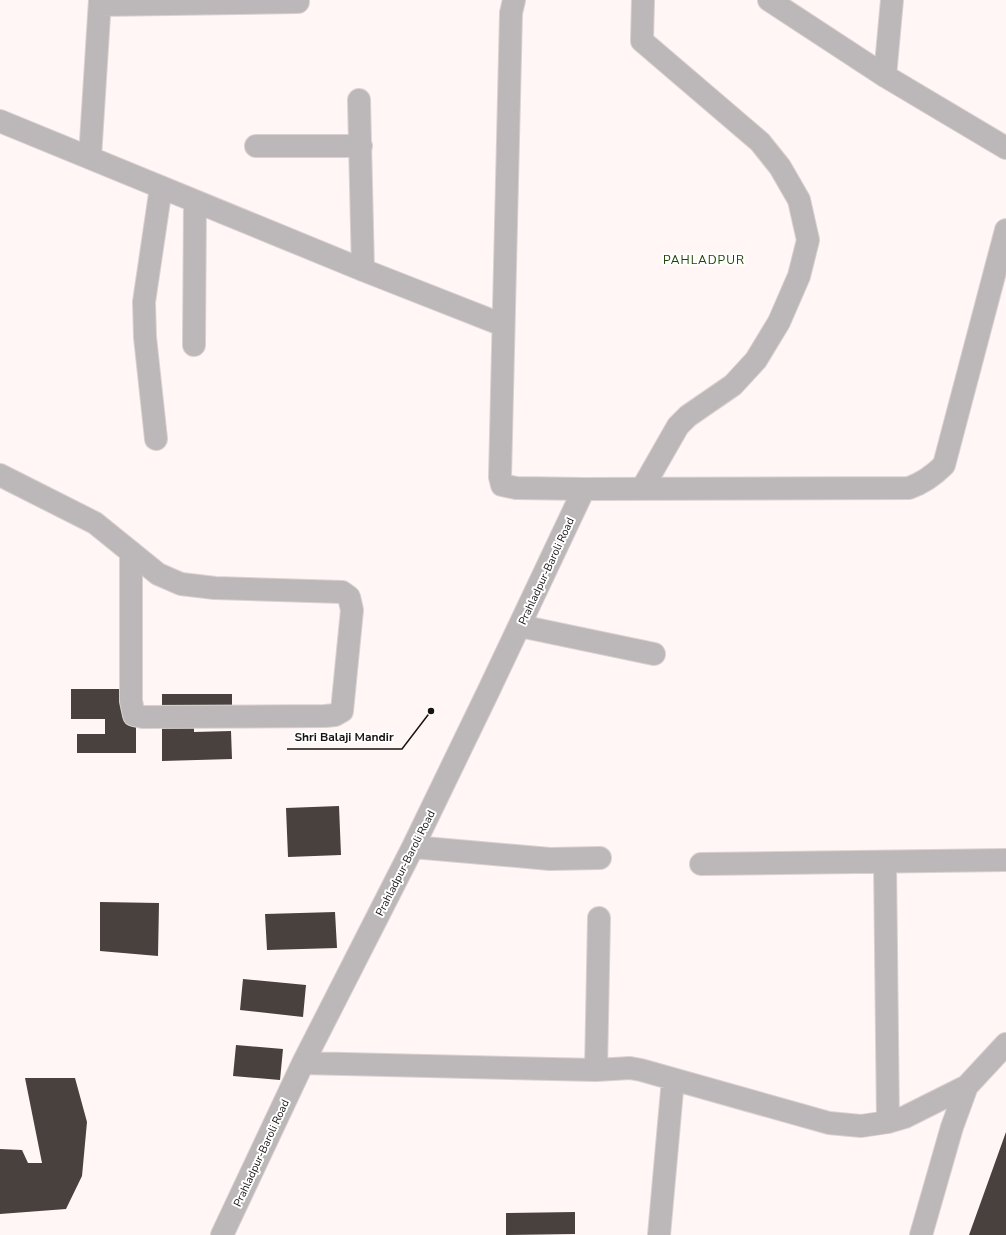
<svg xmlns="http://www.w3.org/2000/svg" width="1006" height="1235" viewBox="0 0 1006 1235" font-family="'Nunito Sans',sans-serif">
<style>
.building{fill:#48413d}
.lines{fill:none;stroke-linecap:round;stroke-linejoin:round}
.minor-casing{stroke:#dad2d1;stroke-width:24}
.minor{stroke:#bcb7b8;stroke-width:22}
.labels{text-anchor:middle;stroke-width:4;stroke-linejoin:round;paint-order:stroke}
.street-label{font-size:11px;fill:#171313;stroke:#fff}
.neighbourhood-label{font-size:12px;letter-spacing:1px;fill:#1c4404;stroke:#fff}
.leader{fill:none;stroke:#171313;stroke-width:1.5}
.callout-dot{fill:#171313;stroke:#fff;stroke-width:1.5}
.callout-label{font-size:12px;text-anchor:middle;font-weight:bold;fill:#171313;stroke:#fff;stroke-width:4;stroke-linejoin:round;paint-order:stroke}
</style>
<rect width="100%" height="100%" fill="#fff6f5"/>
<path class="building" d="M71,689H137V706H162V694H232V716L194,726V732L231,731L232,759L162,761V726H136V753H77V734H105V719H71Z
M339,806L341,855L288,857L286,808Z
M100,902L159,903L158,956L100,951Z
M335,912L337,948L267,950L265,914Z
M243,979L306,985L303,1017L240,1010Z
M236,1045L283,1049L280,1080L233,1076Z
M25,1078H75L87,1122L82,1176L66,1209L0,1214V1149L22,1150L28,1163H42Z
M1006,1132V1235H969Z
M575,1212V1234L506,1235V1213Z"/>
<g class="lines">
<defs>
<path id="minor" d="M514,0L511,13L500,477L502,485L516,488L584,489L909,488C923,483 933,476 944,465L1006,230
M769,0L885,76L1006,148
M100,5L298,2
M885,76L892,0
M359,100L363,270
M0,121L363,270L503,325
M256,146H361
M90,157L100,0
M194,345L195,201
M156,439L145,337L144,302L161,187
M0,475L95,523L158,574L181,584L215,588L342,592L349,597L352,610L342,711L335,715L325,716L143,717L134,715L131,701V552
M642,489L678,426L688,416L733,385L756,360L779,322L799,276L808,240L799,200L780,167L760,142L642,41L643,0
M520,626L654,654
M413,847L550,859L600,858
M885,862L888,1122
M701,864L1006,860
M303,1063L596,1070L630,1068L641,1070L829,1123L861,1126L888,1122L905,1117L967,1086
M596,1070L599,918
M222,1235L303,1063L413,847L488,692L584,489
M659,1235L673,1079
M921,1235L952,1127L967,1086L1006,1044"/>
</defs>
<use href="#minor" class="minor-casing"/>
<use href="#minor" class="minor"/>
</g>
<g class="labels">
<g class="street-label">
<text transform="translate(546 571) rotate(-65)" y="4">Prahladpur-Baroli Road</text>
<text transform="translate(405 863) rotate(-63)" y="4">Prahladpur-Baroli Road</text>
<text transform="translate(261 1153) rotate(-65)" y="4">Prahladpur-Baroli Road</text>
</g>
<g class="neighbourhood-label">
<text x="704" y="264">PAHLADPUR</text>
</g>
</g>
<path class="leader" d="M431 711L402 749H287"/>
<circle class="callout-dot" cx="431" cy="711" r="4"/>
<g class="callout-label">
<text x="344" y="741">Shri Balaji Mandir</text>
</g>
</svg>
